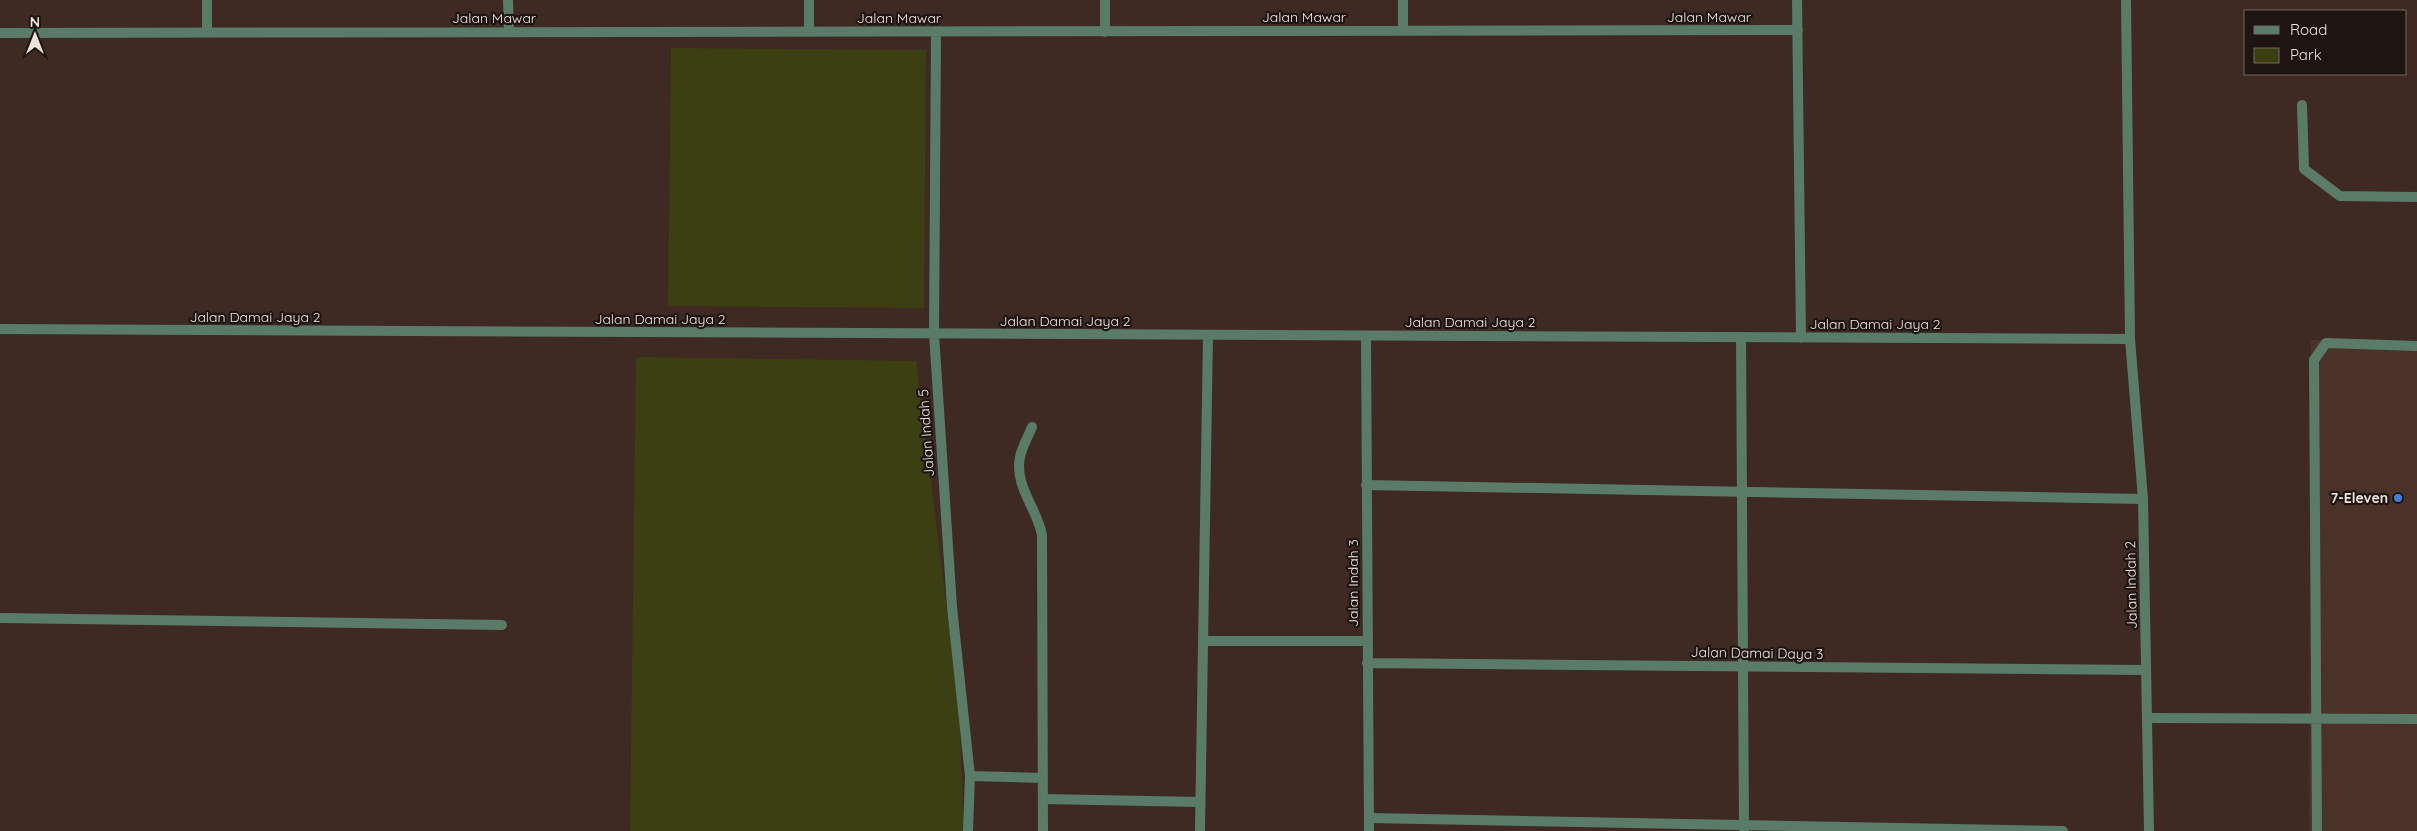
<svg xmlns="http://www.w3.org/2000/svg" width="2417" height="831" viewBox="0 0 2417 831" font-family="Quicksand,sans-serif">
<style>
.built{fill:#4b3228}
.green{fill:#3c3f11}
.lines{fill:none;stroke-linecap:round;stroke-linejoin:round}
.lane{stroke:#5a7b68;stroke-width:10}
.street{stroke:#5a7b68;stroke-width:10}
.shop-dot{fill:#3f7fe0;stroke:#1e1512;stroke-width:2}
.labels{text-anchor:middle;stroke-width:4.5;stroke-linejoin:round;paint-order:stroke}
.street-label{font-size:14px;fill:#f0e3de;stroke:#1e1512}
.poi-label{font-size:14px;font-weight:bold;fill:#f0e3de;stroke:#1e1512;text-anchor:end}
</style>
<rect width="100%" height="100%" fill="#3e2a23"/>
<path class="built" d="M2311,340L2417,341V831H2309Z"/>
<path class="green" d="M671,48L926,50L924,308L668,306Z
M636,357L916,361L959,707L964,831H630Z"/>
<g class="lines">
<path class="lane" d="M2302,105L2304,169L2340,196L2417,197
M1741,337L1744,831
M1366,485L2143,499
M1205,641H1367
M2147,718L2417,719
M1043,799L1200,802
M1369,818L2063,831
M1200,831L1208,335
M2317,831L2314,360L2326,343L2417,346"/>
<path class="street" d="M207,0V32
M508,0L509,32
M809,0V32
M1105,0V32
M1403,0V31
M1797,0L1801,338
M2126,0L2130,339L2143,499L2149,831
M936,32L934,334L952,607L970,776L968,831
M0,33L1798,30
M0,329L2130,339
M1366,336L1369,831
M1032,427C1028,437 1022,447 1020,457C1014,486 1037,508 1042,535L1043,831
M0,618L502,625
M1367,663L2146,670
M970,776L1043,778"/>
</g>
<circle class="shop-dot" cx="2398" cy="498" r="5"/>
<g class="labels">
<g class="street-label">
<text x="1304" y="22">Jalan Mawar</text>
<text x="1709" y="22">Jalan Mawar</text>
<text x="494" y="23">Jalan Mawar</text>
<text x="899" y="23">Jalan Mawar</text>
<text x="255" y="322">Jalan Damai Jaya 2</text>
<text x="660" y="324">Jalan Damai Jaya 2</text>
<text x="1065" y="326">Jalan Damai Jaya 2</text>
<text x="1470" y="327">Jalan Damai Jaya 2</text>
<text x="1875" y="329">Jalan Damai Jaya 2</text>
<text transform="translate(926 433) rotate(-94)" y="5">Jalan Indah 5</text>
<text transform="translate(1353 583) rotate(-90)" y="5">Jalan Indah 3</text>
<text transform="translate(2131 585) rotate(-91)" y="5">Jalan Indah 2</text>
<text transform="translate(1757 653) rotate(1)" y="5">Jalan Damai Daya 3</text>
</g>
<g class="poi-label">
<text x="2388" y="503">7-Eleven</text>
</g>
</g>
<rect x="2244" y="10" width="162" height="65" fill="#1e1512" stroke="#726764"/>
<rect x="2254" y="26" width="25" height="8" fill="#5a7b68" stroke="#726764"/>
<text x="2290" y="35" font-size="15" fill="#f0e3de">Road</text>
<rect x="2254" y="48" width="25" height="15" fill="#3c3f11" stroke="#726764"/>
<text x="2290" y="60" font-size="15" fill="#f0e3de">Park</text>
<g transform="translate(35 35)" stroke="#1e1512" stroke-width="4" paint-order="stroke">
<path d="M0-4L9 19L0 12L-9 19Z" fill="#f0e3de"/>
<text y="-8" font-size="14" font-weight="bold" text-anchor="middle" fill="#f0e3de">N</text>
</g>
</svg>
